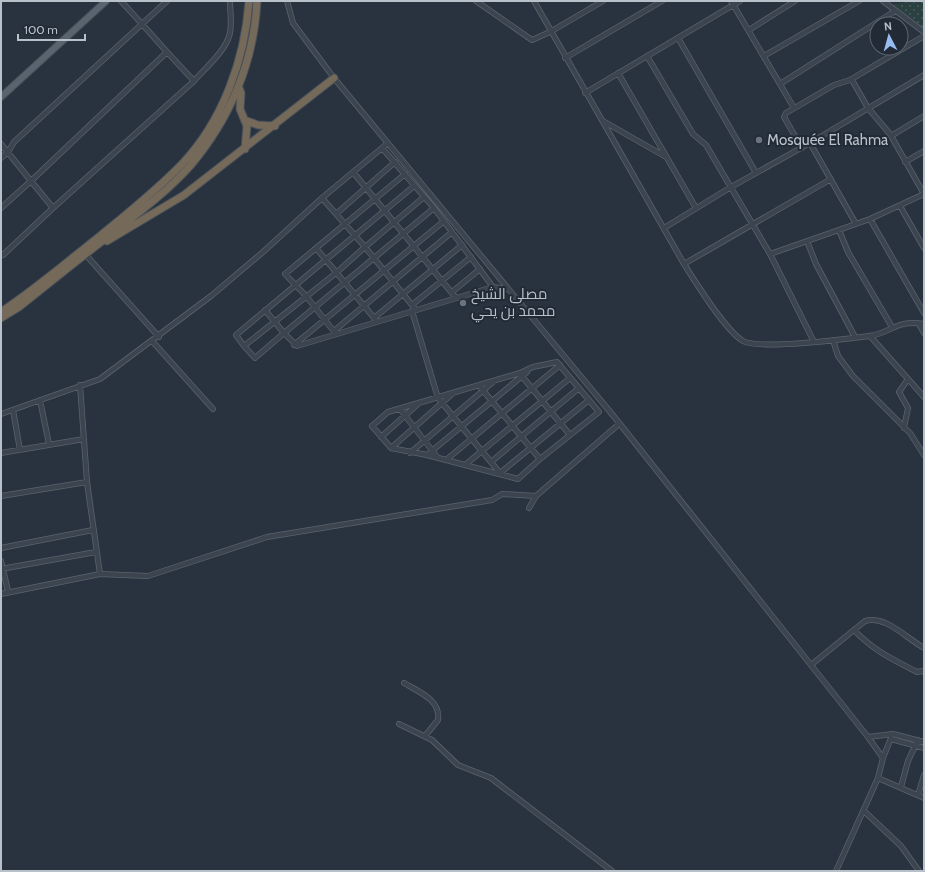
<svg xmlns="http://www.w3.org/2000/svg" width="925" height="872" viewBox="0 0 925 872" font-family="Cabin,Cairo,sans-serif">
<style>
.grass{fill:url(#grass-dots)}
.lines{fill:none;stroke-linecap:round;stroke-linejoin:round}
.minor-casing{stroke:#5a636d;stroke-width:6}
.major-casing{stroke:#454e58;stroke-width:8}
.highway-casing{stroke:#47505a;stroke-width:9}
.minor{stroke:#3c454f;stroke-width:4.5}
.major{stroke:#5a646f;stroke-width:6}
.highway{stroke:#756959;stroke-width:7}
.worship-dot{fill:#6b7280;stroke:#212a35;stroke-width:1.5}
.labels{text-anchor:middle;stroke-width:4;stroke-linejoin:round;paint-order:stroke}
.poi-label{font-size:15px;fill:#b8c0ca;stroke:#212a35;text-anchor:start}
</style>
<defs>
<pattern id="grass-dots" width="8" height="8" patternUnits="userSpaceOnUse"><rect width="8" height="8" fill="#2b4141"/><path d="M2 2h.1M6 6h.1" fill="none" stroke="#485b5b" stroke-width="1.8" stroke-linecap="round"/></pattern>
</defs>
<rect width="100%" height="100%" fill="#28333f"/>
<path class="grass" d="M913,1H924V32L890,7L895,4Z"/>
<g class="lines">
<defs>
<path id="minor" d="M121,1L142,24L167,1
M287,1L293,23L334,78L616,419L868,737L883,758L878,778L836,871
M476,1L532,40L550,32L603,1
M534,1L684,264C696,283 725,330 743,341C759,350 847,339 869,336C892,333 896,319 924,324
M731,1L794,108
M883,1L924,32
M749,30L795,1
M678,38L756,173
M647,56L693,134L706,145L770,254L814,342
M764,56L859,1
M565,58L662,1
M618,73L696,208
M852,80L868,108L890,134L924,194
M194,81C206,67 226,51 230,33C232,23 230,11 230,1
M780,84L895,11
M585,93L740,1
M603,121L666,157
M891,136L924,116
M810,143L856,224
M1,144L31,181L167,52L142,24L14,142L8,152L1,158
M382,148L434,208L493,287
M802,148L784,117L786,113L834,85L850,80L924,36
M905,162L924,151
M353,172L456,298
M322,198L365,247L424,197
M900,206L924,248
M1,208L31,181L53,208L3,255
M53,208L194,81L167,52
M336,214L395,162
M870,219L924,313
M664,228L731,187L810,143L924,75
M839,230L848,252L892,327
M807,241L816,264L855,337
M316,248L375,319
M85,254L159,337
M770,254L870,219L924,194
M684,264L831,179
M452,292L480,269
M412,305L471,257
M265,310L284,333L434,208
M416,310L365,247L336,273L244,346L255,358L284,333L297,346L493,287L508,289
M412,311L438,398L500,473L589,400
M374,318L462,245
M919,324L924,333
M334,331L452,232
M336,334L306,296L285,274L405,174
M870,336L924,397
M833,340L838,356L853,376L910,433L924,455
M152,341L213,409
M294,345L444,221
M244,346L236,335L414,186
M557,362L599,412L540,459L518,479L427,455L391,448L372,426L388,412L520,373L533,367Z
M521,375L570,435
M481,388L540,459
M40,400L49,444
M400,409L438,458
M13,410L20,450
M1,414L100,379L211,296L263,252L322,198L388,143
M904,428L908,408L899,392L908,379
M381,437L418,404
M391,448L452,394
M1,453L84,439
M410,453L493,382
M427,455L527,372
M446,460L560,365
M491,462L579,388
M465,465L570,378
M1,496L87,482
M529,508L536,496L619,424
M1,548L93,530
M1,561L8,591
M1,569L96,552
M100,574L148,576L267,537L492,500L502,494L536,496
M1,594L100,574L87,482L80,385
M854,630C874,651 892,659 917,672L924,671
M811,665L865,621C886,615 906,638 924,648
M404,683C419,692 441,700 438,720L425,736
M399,724L432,740L458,765L491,778L612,871
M868,737L893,734L924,742
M891,739L924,748
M883,758L891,738
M878,778L924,798
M901,787L908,761L918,740
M918,795L924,775
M864,811L901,846L919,871"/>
<path id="major" d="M1,97L106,1"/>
<path id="highway" d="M239,88L241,93L240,109L247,126L245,149
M247,121L258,125L275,126
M107,241L184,195L334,78
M1,312C36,289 67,262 100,236C128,213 157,190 182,164C223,121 245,59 249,1
M1,318L19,307C48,284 76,261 105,239C134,216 165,194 190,166C230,119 254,62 257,1"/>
</defs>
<use href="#minor" class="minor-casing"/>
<use href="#major" class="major-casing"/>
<use href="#highway" class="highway-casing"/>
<use href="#minor" class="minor"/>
<use href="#major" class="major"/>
<use href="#highway" class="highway"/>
</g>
<g class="worship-dot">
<circle cx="759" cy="140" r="4"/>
<circle cx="463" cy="303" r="4"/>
</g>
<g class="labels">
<g class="poi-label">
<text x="767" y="145">Mosquée El Rahma</text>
<text x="471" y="299">مصلى الشيخ<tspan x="471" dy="17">محمد بن يحي</tspan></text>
</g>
</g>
<rect width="925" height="872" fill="none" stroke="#b8c0ca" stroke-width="4"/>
<g transform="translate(889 36) rotate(354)"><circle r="19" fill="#212a35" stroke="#5d6671"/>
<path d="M0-3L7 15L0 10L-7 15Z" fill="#96bdf1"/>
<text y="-6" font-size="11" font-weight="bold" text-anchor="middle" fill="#b8c0ca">N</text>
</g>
<path d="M18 34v6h67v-6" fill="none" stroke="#b8c0ca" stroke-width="2"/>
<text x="24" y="34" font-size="12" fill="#b8c0ca" stroke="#212a35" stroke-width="3" paint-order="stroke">100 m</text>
</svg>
